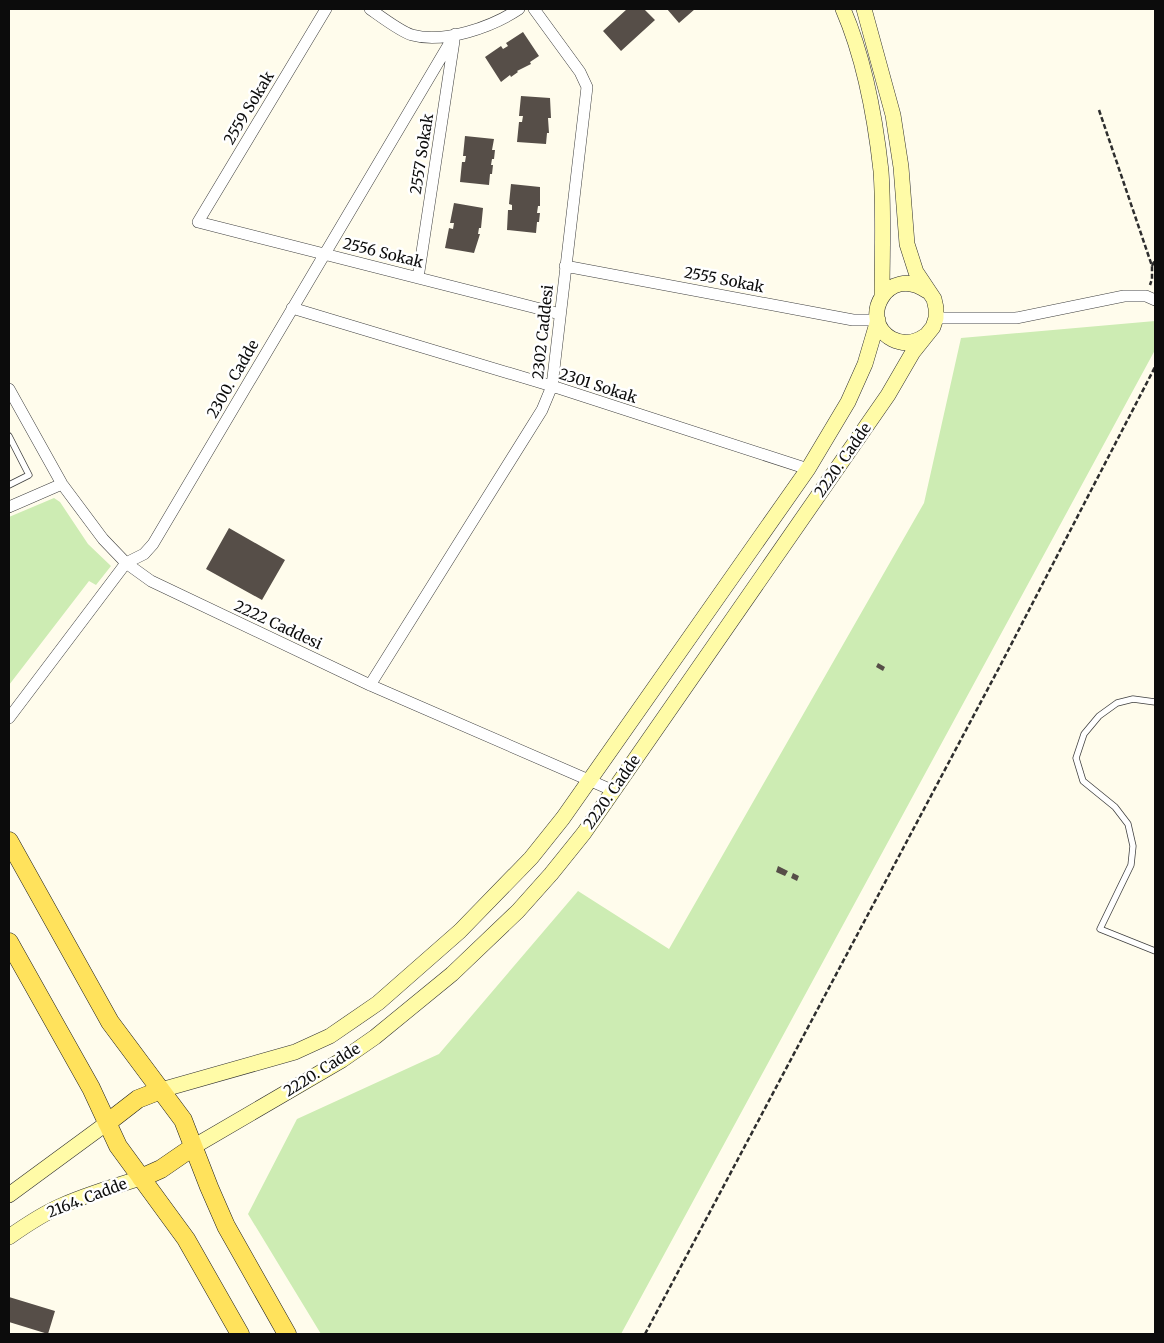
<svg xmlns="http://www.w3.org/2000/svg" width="1164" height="1343" viewBox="0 0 1164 1343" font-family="Merriweather,serif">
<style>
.green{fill:#cdecb3}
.building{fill:#564e48}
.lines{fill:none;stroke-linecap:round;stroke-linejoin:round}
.lane-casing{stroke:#3f3f3f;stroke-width:7}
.street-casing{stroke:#3f3f3f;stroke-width:12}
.secondary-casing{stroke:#2e2e2e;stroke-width:16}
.primary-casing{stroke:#1d1d1d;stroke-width:19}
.path{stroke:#2e2e2e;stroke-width:2.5;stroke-dasharray:5 2.5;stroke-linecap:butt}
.lane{stroke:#fff;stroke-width:5.5}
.street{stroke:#fff;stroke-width:11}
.secondary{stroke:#fffba7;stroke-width:15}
.primary{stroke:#ffe25c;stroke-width:18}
.labels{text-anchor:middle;stroke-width:5;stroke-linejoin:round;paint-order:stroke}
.street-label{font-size:15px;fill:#0c0c0c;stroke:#fff}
</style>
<rect width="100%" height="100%" fill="#fffcec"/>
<path class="green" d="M1155,321V350L621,1334H321L248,1214L297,1119L439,1054L578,891L669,949L924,503L961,338Z
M54,498L60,502L88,544L111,566L96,585L89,581L9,685V517Z"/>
<path class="building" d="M627,9H644L655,20L621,51L603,31Z
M667,9H695L679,23Z
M523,32L539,56L530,62L531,64L517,71L518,72L511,77L510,75L501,82L485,57L501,46L503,49L508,46L506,43Z
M521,96L550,98L551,118H548L549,133H547L546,144L517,142L519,122H522L523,116H519Z
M465,136L494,139L492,150H495L494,159H492L491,165H493L492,174H490L489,185L460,182L462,162H465L466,156H463Z
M511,184L540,187V206H538L537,213H540L539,222H537L536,233L507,230L508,210H512V205L509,204Z
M454,203L483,208L481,228H479L478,234H480L474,253L445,248L449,228L453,229L454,223H450Z
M229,528L285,560L262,600L206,569Z
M878,663L885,667L883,671L876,667Z
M778,866L788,871L785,876L776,872Z
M793,873L799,876L797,881L791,878Z
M9,1297L55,1311L48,1334L9,1322Z"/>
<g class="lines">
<defs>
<path id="lane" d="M9,436L29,475L9,485
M1155,702L1133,699L1117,703L1099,716L1084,734L1076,758L1083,781L1115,807L1128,824L1133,846L1131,865L1100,929L1155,951"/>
<path id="street" d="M326,9L198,222L560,314
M370,9C380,16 401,32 412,35C444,44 492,27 519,9
M565,266L853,320H878
M418,278L454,41
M292,308L552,386L808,469
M936,318H1016L1124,296H1146L1155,300
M9,389L62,484L103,539L126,563L151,581L370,685L614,791
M9,507L62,484
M370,685L542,410L552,386L587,87L580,72L534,9
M9,718L126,563L144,554L153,544L455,34"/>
<path id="secondary" d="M843,9C865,60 875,116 881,171C884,213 882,255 882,297
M925,336C915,343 904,345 892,339C857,320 888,263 927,291
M161,1090L295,1052L330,1036L378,1003L460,931L531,858L563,818L808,469L848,402L865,364L878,320
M193,1147L342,1060L375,1037L452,974L518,911L551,874L584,833L888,395L913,352L933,327L936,318V308L934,299L916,272L907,244L901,167L893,115L864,9
M9,1195L107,1123
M9,1237C26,1225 44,1213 63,1205C88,1194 115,1186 141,1178"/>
<path id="primary" d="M9,841L110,1022L183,1120L209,1187L226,1226L287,1334
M9,942L91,1088L118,1146L186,1239L240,1334
M107,1123L138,1099L161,1090
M141,1178L161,1169L193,1147"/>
</defs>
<use href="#lane" class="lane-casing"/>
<use href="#street" class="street-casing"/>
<use href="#secondary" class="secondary-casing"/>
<use href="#primary" class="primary-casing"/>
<path class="path" d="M1099,110L1152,266V279L1150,285
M1152,266L1155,260
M645,1334L1000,666L1155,367"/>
<use href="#lane" class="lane"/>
<use href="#street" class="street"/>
<use href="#secondary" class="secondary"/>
<use href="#primary" class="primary"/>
</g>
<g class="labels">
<g class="street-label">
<text transform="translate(249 108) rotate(-59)" y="5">2559 Sokak</text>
<text transform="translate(422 154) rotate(-81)" y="5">2557 Sokak</text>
<text transform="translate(383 253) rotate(14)" y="5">2556 Sokak</text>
<text transform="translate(724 280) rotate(11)" y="5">2555 Sokak</text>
<text transform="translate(543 332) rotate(-84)" y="5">2302 Caddesi</text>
<text transform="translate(233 379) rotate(-60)" y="5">2300. Cadde</text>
<text transform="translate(598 386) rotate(18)" y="5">2301 Sokak</text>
<text transform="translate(843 460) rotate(-55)" y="5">2220. Cadde</text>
<text transform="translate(278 625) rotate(25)" y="5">2222 Caddesi</text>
<text transform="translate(612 792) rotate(-55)" y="5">2220. Cadde</text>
<text transform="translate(322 1070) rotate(-32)" y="5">2220. Cadde</text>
<text transform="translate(87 1198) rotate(-21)" y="5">2164. Cadde</text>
</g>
</g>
<rect width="1164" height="1343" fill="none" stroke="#0c0c0c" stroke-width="20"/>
</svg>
